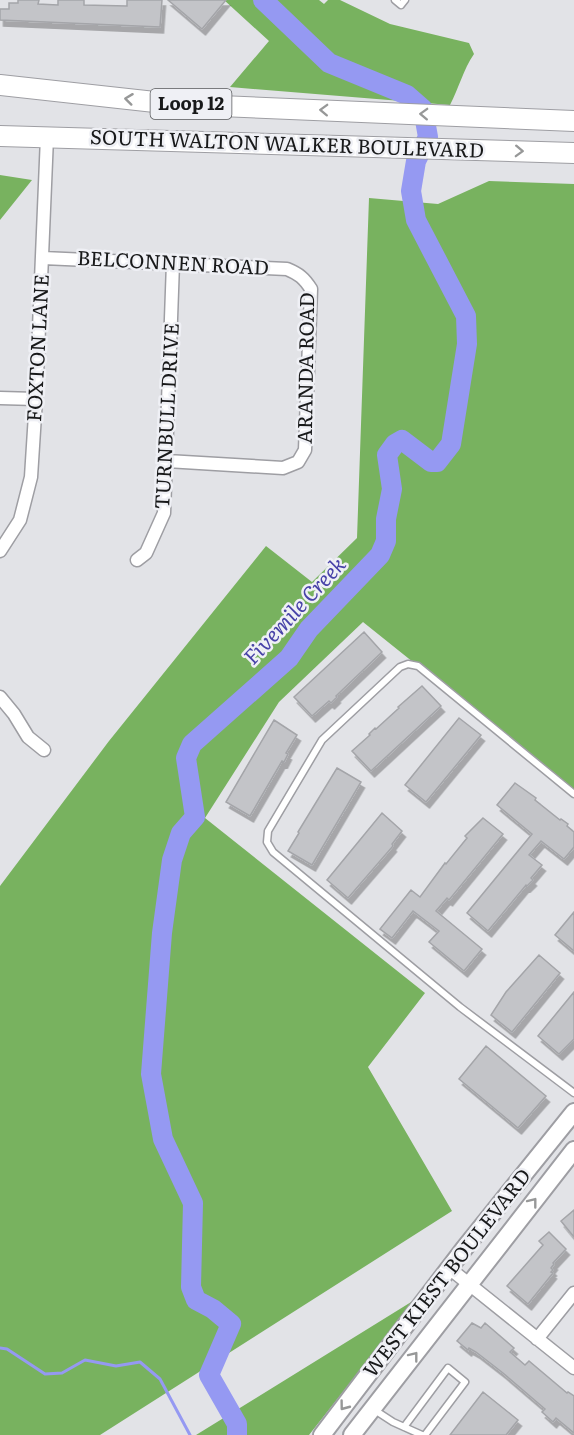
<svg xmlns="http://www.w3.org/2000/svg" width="574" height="1435" viewBox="0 0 574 1435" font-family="Literata,serif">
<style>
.forest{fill:#78b25f}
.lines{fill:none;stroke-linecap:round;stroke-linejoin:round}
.stream{stroke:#9599f2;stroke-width:3}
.river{stroke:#9599f2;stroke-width:20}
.building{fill:#c3c4c8;stroke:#a4a5a9;stroke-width:1.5;filter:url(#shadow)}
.lane-casing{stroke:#9e9ea3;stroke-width:9}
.street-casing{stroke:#9e9ea3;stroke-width:15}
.secondary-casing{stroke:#9e9ea3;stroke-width:20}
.primary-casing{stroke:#9e9ea3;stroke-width:22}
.lane{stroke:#fff;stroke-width:6}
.street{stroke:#fff;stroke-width:12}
.secondary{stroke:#fff;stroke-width:16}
.primary{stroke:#fff;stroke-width:20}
.oneway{stroke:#979898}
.labels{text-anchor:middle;stroke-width:5;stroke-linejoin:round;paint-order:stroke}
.shield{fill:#eff0f5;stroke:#585a5c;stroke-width:1.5}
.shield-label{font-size:18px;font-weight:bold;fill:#18191a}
.street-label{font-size:20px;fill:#18191a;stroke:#eff0f5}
.water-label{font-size:21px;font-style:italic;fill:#4842a8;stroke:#eff0f5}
</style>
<defs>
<filter id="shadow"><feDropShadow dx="3.5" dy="6" stdDeviation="0" flood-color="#0004"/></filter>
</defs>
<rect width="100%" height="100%" fill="#e2e3e7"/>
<path class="forest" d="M224,0H319L324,4L328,0H340L390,24L469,43L474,54C463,70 459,88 450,105L230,87L269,41Z
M0,175L32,180L0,220Z
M489,181L574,184V791L363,622L279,702L205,818L425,993L368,1067L452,1211L100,1435H0V886L109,741L266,546L312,582L357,538L369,198L438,204Z
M416,1299L309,1435H196Z"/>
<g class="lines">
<path class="stream" d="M0,1348L7,1349L45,1374L62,1373L85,1360L116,1366L140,1362L160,1379L190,1435"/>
<path class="river" d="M237,1435V1424L209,1375L231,1324L213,1309L196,1300L191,1287L193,1203L163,1139L151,1074L162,933L172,860L181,833L195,817L186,758L192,744L289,658L309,629L380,555L386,541V519L392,489L387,455L395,444L402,440L431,462H437L451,444L467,344L466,316L416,220L411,191L416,161L428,137L423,109L407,95L329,63L263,0"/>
</g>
<path class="building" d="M18,0H39L38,4L58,5V0H84V5L127,6V0H162L160,27L0,20V9H9V3H18Z
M168,0H226L202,29Z
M364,632L382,652L336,696L337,697L331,703L329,701L312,716L294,697Z
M422,686L441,706L371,771L352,751L370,735L369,734L375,728L376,729L399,708L398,707Z
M459,718L481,735L426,802L405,785Z
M274,720L297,735L286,753L288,754L284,762L282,761L250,816L226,802Z
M337,768L361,782L312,865L288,851L299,833L298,832Z
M515,783L536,798L535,800L560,820L561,819L568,824L567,826L574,832V847L564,859L541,841L529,855L542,865L531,878L533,880L527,886L526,885L488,931L467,913L532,834L497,805Z
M382,813L402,831L392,844L393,846L348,898L327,880Z
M483,818L503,834L449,900L447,898L436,911L482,949L464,971L429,942L439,931L413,911L392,938L380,929L411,890L420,897L445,863L446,864L467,838L465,836Z
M574,912V951L555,935Z
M539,955L560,973L512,1032L491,1015L506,992Z
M574,992V1039L559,1054L538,1036Z
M486,1046L546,1096L518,1128L459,1079Z
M574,1210V1237L561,1221Z
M549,1232L566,1249L553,1263L554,1264L551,1268L553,1270L551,1272L553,1273L528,1304L507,1286L543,1245L539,1241Z
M472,1323L481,1328L485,1323L514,1348L510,1352L525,1365L529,1361L567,1393L568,1392L574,1396V1433L556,1418L553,1422L542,1412L545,1409L503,1373L476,1352L469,1348L468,1350L457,1341Z
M483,1392L518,1420L506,1435H450Z"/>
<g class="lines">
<defs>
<path id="lane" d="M395,0L401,5L405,0
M574,794L418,666L408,664L400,667L322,740L268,831L267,842L273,852L460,1007L574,1093
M373,1409L393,1422L422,1435
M404,1427L448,1368L465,1382L425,1435"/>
<path id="street" d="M43,258L287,269C299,274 304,278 311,289L305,450L298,462L283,468L167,461
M0,398L36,399
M0,551L20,520L31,477L36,399L47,137
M137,560L146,553L164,513L173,263
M0,697L14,714L28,737L44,750
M449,1268L574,1368
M537,1339L574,1293"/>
<path id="secondary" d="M322,1435L463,1250L574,1112
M352,1435L574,1150"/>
<path id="primary" d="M0,85L173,104L574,121
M0,136L574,153"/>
</defs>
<use href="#lane" class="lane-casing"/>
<use href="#street" class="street-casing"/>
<use href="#secondary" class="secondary-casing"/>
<use href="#primary" class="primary-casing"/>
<use href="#lane" class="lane"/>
<use href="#street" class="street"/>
<use href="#secondary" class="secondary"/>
<use href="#primary" class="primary"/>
</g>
<defs><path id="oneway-chevron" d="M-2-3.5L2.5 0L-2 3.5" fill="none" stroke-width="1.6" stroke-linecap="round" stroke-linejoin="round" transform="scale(1.5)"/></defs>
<g class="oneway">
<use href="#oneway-chevron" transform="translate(129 99) rotate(-173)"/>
<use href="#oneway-chevron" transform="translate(324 110) rotate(-178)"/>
<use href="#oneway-chevron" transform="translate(424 114) rotate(-178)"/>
<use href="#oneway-chevron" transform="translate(519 151) rotate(2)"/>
<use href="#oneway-chevron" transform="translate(533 1202) rotate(-52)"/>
<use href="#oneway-chevron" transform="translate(414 1356) rotate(-52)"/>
<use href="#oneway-chevron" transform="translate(344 1406) rotate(127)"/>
</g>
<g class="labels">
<rect class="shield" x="150.5" y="89" width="81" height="30" rx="4.5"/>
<g class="shield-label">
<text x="191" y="110">Loop 12</text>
</g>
<g class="street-label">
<text transform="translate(287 144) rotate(2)" y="7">SOUTH WALTON WALKER BOULEVARD</text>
<text transform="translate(173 263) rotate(3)" y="7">BELCONNEN ROAD</text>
<text transform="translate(38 348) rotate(-87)" y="7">FOXTON LANE</text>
<text transform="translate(306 368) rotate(-89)" y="7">ARANDA ROAD</text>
<text transform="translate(167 416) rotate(-87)" y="7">TURNBULL DRIVE</text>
<text transform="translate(447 1273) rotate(-52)" y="7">WEST KIEST BOULEVARD</text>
</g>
<g class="water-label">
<text transform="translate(295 611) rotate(-47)" y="7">Fivemile Creek</text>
</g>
</g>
</svg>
